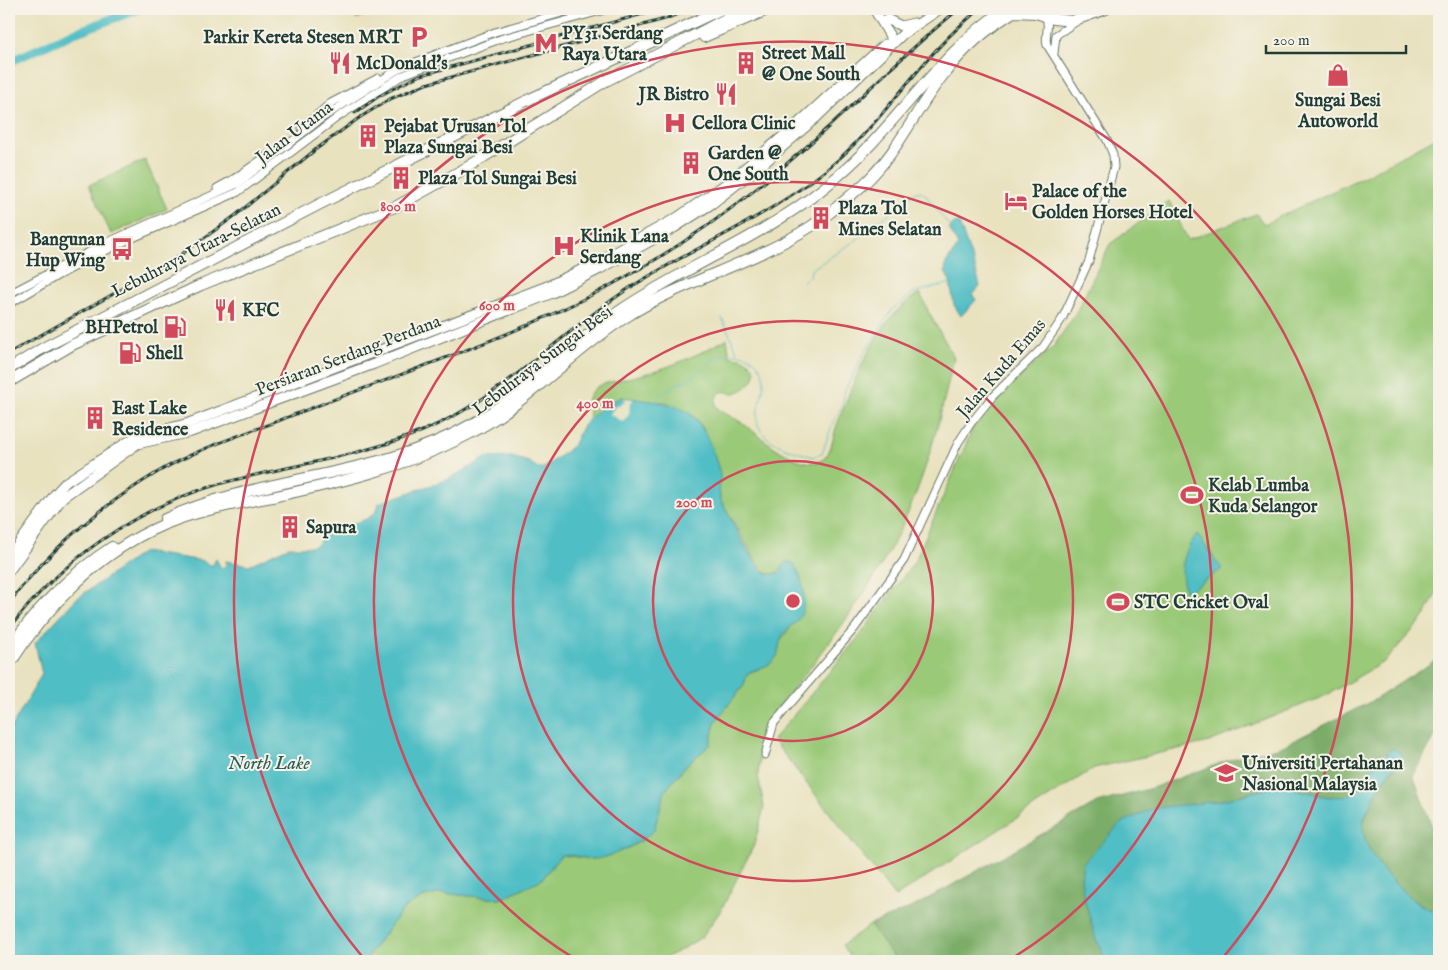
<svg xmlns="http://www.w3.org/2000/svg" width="1448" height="970" viewBox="0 0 1448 970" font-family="'IM FELL English',serif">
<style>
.green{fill:#9ac977;stroke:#5c8356}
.forest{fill:#7bad68;stroke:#4d754e}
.water{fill:#50bec5;stroke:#387e7c}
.pier{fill:#e9e2bf}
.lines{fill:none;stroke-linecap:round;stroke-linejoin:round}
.stream{stroke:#50bec5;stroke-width:1}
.river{stroke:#50bec5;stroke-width:9}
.minor-casing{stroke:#667765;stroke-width:9}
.major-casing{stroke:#667765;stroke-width:11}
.highway-casing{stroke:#667765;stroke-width:12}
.minor{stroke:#fff;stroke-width:7}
.major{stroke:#fff;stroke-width:9}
.highway{stroke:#fff;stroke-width:10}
.rail-casing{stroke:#1f3d34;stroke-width:3}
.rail{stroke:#f7f3e8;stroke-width:1;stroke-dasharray:4;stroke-linecap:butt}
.ring{fill:none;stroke:#d1495b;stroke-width:2.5}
.labels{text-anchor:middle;stroke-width:4;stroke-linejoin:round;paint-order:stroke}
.poi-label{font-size:18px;font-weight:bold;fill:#1f3d34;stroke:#f7f3e8;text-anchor:start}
.street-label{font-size:18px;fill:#1f3d34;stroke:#f7f3e8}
.water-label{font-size:19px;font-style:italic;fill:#2b5d58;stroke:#f7f3e8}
.centre{fill:#d1495b;stroke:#f7f3e8;stroke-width:2.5}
.ring-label{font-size:15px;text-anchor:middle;font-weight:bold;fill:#d1495b;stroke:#f7f3e8;stroke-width:4;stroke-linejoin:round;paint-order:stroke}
</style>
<rect width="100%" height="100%" fill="#f7f3e8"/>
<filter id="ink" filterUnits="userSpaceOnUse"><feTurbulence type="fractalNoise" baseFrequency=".02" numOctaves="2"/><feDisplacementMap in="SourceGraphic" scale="10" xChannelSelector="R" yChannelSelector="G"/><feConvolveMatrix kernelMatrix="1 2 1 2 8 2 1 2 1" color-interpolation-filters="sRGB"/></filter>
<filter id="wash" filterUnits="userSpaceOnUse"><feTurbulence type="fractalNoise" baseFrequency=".0096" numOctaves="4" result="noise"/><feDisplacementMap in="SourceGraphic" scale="20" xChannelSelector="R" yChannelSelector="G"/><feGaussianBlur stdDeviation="1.12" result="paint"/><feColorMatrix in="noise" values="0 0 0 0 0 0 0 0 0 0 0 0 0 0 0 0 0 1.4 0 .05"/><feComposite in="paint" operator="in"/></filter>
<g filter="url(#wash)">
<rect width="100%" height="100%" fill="#e9e2bf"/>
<path class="green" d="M351,9H379L356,19Z
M1439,136V588L1423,619L1385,661L1327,695L1209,742L1094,768L895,897L773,740L861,634L915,561L973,428L1001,395L1053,347L1075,315L1110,244L1169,201L1188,240L1256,214L1264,224L1367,175Z
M145,160L167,209L111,234L89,185Z
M920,293L929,313L954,357C940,420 924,486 893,544C862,603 819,657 777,709L768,724L760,751L758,776L764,807L754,845L721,910L703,936L683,949L658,961H364L404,908L424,897L441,893L500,899L542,879L561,855L593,859L630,847L643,840L659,810L665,791L687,764L710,745L715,722L743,686L748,673L759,669L802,612L803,590L794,564L787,562C779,568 779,577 766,573L756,561L721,500L718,490L719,471L703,428L694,416L666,402H643L622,397L605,405L590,418C589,411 586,402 589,395C596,383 612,382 623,379C666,370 689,359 727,339L730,357C736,357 744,358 749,362C764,374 748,389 735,393C730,395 725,389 720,393C715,396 715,402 716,407C725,415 736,418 745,425C761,437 800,472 822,460C832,454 833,435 837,425C853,382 878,315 920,293Z
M870,925L897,961H853L842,945Z"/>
<path class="forest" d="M1439,658V729L1413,775L1439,846V912C1433,910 1427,908 1422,905C1402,894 1364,855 1362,832C1362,812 1388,774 1401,758L1385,753L1356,790L1347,796L1328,797L1280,785L1219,801L1196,805L1083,893L1096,940L1101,947L1103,961H897L870,925L915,906L1097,803L1152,788L1232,759L1281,747L1374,700Z"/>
<path class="water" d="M954,223H959L974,264L980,286L973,295L976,300L961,316L954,305L950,281L945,272L946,263L958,246L949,228Z
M622,397C686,406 698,402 719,470C722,480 717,489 721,500C728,514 754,566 765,573C770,576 775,574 780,572L785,563L792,562C803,574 808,602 800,617C795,625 786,629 782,637C778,644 780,653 775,659C768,668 756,668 748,673L743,686L715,722L710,745L687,764L665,791L654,830C643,842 608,860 591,859C581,858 571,854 561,855L542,879L500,899L441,893L424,897L404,908L364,961H9V732L42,674L35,643L76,599L143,552L204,561L210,565H213L216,559L221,568L226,566V561L249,565L288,547H312L318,544L327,530L331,528C347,522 375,525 379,503L449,479L486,458L511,457L529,462L538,468H544L573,446L582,427L590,418L605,405Z
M1197,534L1222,569L1186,593C1178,570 1183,553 1197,534Z
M1393,748L1401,753C1400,763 1390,770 1385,778C1378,789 1370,804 1365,816C1353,845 1398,891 1421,905C1427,908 1433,910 1439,912V961H1352V959H1334L1333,961H1103L1101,947L1096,940L1083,893L1081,878L1083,863L1121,823L1154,808L1219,801L1280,785L1328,797L1347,796L1356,790L1371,769Z"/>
<path class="pier" d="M624,398L633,399L632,402H630L629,414L623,422L610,414L615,407L626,402Z"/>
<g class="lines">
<path class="stream" d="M803,281L810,276L811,270L859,238L914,193L920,191L925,194L950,227
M722,318L738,353
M657,402V398C667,388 681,383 693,376C700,371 706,364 714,359C730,351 752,351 761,369C772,390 747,413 762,432C773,447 796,451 813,457L822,454L833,422L842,406L845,390L867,348L892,310L913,293L952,283"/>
<path class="river" d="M9,62L74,33L139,9"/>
</g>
</g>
<g filter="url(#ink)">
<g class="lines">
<defs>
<path id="minor" d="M1054,53L1056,35L1077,21
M302,128L331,103L378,78
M217,188L232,180L268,155
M9,294L108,242L237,184L322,118L400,68L495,32L576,9
M9,304L57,276L121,243L238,192L338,117L403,75L503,38L608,9
M765,755L774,723L855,628L904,560L958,443L971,423L992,397L1043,347L1062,319L1089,261L1114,167L1113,155L1107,140L1047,45C1044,34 1051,25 1045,16"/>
<path id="major" d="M874,9L894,43
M887,19L901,26L914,23
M9,557L55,494L66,482L135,437L189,423L550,285L597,262L678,217L727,183L794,127L885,44
M9,571L63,497L137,444L191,432L374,364L550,294L600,269L674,228L713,203L763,164L818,116L903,34L940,9"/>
<path id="highway" d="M1014,12L1036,13L1054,19L1072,21L1106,9
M704,37L767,10
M9,369L43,348L320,204L530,99L722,9
M9,382L72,345L201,285L397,206L466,168L604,82L745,9
M165,519C263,474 376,479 472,424C527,393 571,343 624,308C693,262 775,232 838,176C898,124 938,54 1005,9
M9,649C35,609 72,573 112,547
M9,665C46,607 99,552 163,525C198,510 236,504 272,497C338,483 406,467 467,435C526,405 570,353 626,317C684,280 752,264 810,227C829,215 847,199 864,184C901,149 914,111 944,74C964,48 990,26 1018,9"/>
</defs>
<use href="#minor" class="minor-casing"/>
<use href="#major" class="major-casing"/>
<use href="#highway" class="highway-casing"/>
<use href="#minor" class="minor"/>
<use href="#major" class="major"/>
<use href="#highway" class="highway"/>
<defs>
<path id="rail" d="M355,113L379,96L418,76L661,9
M9,353L175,259L236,215L315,150L359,118L390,99L426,84L665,19L691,9
M9,603C49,550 101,506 158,472C195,450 238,436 278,421C398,373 525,336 636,271C694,238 748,198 798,154C853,107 902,54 959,9
M9,629C61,560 136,508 219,484C288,465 357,458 425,430C502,398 559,334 628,289C698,244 776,215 839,159C890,113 925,51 980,9"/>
</defs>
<use href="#rail" class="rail-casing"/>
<use href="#rail" class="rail"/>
</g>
</g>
<g class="ring">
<circle cx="793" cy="601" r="140"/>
<circle cx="793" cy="601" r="280"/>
<path d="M577 960A419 419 0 1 1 1009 960"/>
<path d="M365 960A559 559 0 1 1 1221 960"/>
</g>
<defs>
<symbol id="parking-bare" viewBox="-9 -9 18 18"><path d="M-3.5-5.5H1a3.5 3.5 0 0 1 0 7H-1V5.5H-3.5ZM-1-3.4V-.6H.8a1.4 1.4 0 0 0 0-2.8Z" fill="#d1495b" stroke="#f7f3e8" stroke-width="2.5" paint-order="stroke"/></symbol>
<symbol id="metro-bare" viewBox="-9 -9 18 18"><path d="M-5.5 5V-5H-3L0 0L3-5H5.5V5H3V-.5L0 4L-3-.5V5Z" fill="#d1495b" stroke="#f7f3e8" stroke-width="2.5" paint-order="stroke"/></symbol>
<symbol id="restaurant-bare" viewBox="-9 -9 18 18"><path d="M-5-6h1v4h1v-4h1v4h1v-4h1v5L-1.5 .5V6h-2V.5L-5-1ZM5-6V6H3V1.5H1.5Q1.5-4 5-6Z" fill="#d1495b" stroke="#f7f3e8" stroke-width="2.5" paint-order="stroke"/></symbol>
<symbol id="building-bare" viewBox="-9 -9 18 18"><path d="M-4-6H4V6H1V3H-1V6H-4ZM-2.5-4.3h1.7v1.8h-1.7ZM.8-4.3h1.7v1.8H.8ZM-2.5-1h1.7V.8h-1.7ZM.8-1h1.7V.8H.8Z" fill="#d1495b" stroke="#f7f3e8" stroke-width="2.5" paint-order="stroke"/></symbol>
<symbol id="shop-bare" viewBox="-9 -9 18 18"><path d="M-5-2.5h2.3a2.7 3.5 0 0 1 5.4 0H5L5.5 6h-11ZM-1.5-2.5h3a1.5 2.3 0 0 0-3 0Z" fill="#d1495b" stroke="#f7f3e8" stroke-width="2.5" paint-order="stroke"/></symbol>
<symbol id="hospital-bare" viewBox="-9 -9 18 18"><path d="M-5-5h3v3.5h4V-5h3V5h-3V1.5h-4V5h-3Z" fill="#d1495b" stroke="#f7f3e8" stroke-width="2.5" paint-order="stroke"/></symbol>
<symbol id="hotel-bare" viewBox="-9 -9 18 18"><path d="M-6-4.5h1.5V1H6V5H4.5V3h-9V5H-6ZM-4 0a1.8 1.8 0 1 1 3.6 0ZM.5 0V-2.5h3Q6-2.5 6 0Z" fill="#d1495b" stroke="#f7f3e8" stroke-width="2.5" paint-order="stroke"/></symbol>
<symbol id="bus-bare" viewBox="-9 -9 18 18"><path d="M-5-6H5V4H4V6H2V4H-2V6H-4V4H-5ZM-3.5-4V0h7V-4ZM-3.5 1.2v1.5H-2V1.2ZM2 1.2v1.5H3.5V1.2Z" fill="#d1495b" stroke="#f7f3e8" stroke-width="2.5" paint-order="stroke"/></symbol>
<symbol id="fuel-bare" viewBox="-9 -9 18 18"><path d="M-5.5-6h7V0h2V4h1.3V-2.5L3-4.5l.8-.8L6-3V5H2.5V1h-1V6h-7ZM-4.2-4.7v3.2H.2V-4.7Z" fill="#d1495b" stroke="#f7f3e8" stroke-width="2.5" paint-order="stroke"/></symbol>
<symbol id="stadium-bare" viewBox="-9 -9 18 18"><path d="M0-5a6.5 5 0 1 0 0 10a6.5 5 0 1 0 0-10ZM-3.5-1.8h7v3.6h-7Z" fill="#d1495b" stroke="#f7f3e8" stroke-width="2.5" paint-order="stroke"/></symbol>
<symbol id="university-bare" viewBox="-9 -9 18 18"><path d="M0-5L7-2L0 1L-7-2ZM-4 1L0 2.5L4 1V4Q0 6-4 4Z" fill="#d1495b" stroke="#f7f3e8" stroke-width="2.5" paint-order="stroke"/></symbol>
</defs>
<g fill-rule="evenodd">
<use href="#parking-bare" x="403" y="21" width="32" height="32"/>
<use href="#metro-bare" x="530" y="27" width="32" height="32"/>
<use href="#restaurant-bare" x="324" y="47" width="32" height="32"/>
<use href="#building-bare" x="730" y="47" width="32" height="32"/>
<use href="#shop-bare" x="1322" y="59" width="32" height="32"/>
<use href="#restaurant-bare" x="710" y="78" width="32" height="32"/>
<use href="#hospital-bare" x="659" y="107" width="32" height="32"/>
<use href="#building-bare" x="352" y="120" width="32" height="32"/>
<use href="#building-bare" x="675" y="147" width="32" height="32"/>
<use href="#building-bare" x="385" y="162" width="32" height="32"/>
<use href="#hotel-bare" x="1000" y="185" width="32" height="32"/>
<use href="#building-bare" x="805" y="202" width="32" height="32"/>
<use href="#hospital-bare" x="548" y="230" width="32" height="32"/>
<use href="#bus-bare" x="106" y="233" width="32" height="32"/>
<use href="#restaurant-bare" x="209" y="294" width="32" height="32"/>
<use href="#fuel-bare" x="159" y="311" width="32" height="32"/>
<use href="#fuel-bare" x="114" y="337" width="32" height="32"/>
<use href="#building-bare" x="79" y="402" width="32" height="32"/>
<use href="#stadium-bare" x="1176" y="479" width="32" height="32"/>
<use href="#building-bare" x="274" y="511" width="32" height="32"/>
<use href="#stadium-bare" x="1102" y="586" width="32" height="32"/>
<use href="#university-bare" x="1210" y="757" width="32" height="32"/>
</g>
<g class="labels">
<g class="poi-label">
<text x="562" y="39">PY31 Serdang<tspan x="562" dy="21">Raya Utara</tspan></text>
<text x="402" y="43" text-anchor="end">Parkir Kereta Stesen MRT</text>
<text x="762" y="59">Street Mall<tspan x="762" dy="21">@ One South</tspan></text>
<text x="356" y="69">McDonald's</text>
<text x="709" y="100" text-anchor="end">JR Bistro</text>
<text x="1338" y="106" text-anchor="middle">Sungai Besi<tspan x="1338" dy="21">Autoworld</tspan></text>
<text x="692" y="129">Cellora Clinic</text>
<text x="384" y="132">Pejabat Urusan Tol<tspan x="384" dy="21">Plaza Sungai Besi</tspan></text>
<text x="708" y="159">Garden @<tspan x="708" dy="21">One South</tspan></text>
<text x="418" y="184">Plaza Tol Sungai Besi</text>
<text x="1032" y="197">Palace of the<tspan x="1032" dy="21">Golden Horses Hotel</tspan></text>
<text x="838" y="214">Plaza Tol<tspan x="838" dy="21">Mines Selatan</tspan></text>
<text x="580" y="242">Klinik Lana<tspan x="580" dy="21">Serdang</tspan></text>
<text x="105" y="245" text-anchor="end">Bangunan<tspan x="105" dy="21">Hup Wing</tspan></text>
<text x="242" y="316">KFC</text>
<text x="158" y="333" text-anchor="end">BHPetrol</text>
<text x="146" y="359">Shell</text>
<text x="112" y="414">East Lake<tspan x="112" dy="21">Residence</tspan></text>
<text x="1208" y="491">Kelab Lumba<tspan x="1208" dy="21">Kuda Selangor</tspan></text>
<text x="306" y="533">Sapura</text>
<text x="1134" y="608">STC Cricket Oval</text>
<text x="1242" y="769">Universiti Pertahanan<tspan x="1242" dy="21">Nasional Malaysia</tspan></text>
</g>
<g class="street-label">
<text transform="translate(294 132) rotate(-37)" y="6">Jalan Utama</text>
<text transform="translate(196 250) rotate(-27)" y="6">Lebuhraya Utara–Selatan</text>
<text transform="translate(348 355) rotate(-21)" y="6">Persiaran Serdang Perdana</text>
<text transform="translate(542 360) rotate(-37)" y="6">Lebuhraya Sungai Besi</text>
<text transform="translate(1001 368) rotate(-49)" y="6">Jalan Kuda Emas</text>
</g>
<g class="water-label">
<text x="269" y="769">North Lake</text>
</g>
</g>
<circle cx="793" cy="601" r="8" class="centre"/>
<g class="ring-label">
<text x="398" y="211">800 m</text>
<text x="497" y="310">600 m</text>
<text x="595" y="408">400 m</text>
<text x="694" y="507">200 m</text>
</g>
<rect width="1448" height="970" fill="none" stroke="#f7f3e8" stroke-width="30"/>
<path d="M1266 45v8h140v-8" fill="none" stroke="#1f3d34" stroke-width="2.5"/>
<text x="1273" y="45" font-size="15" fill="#1f3d34" stroke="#f7f3e8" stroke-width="4" paint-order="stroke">200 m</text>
</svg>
